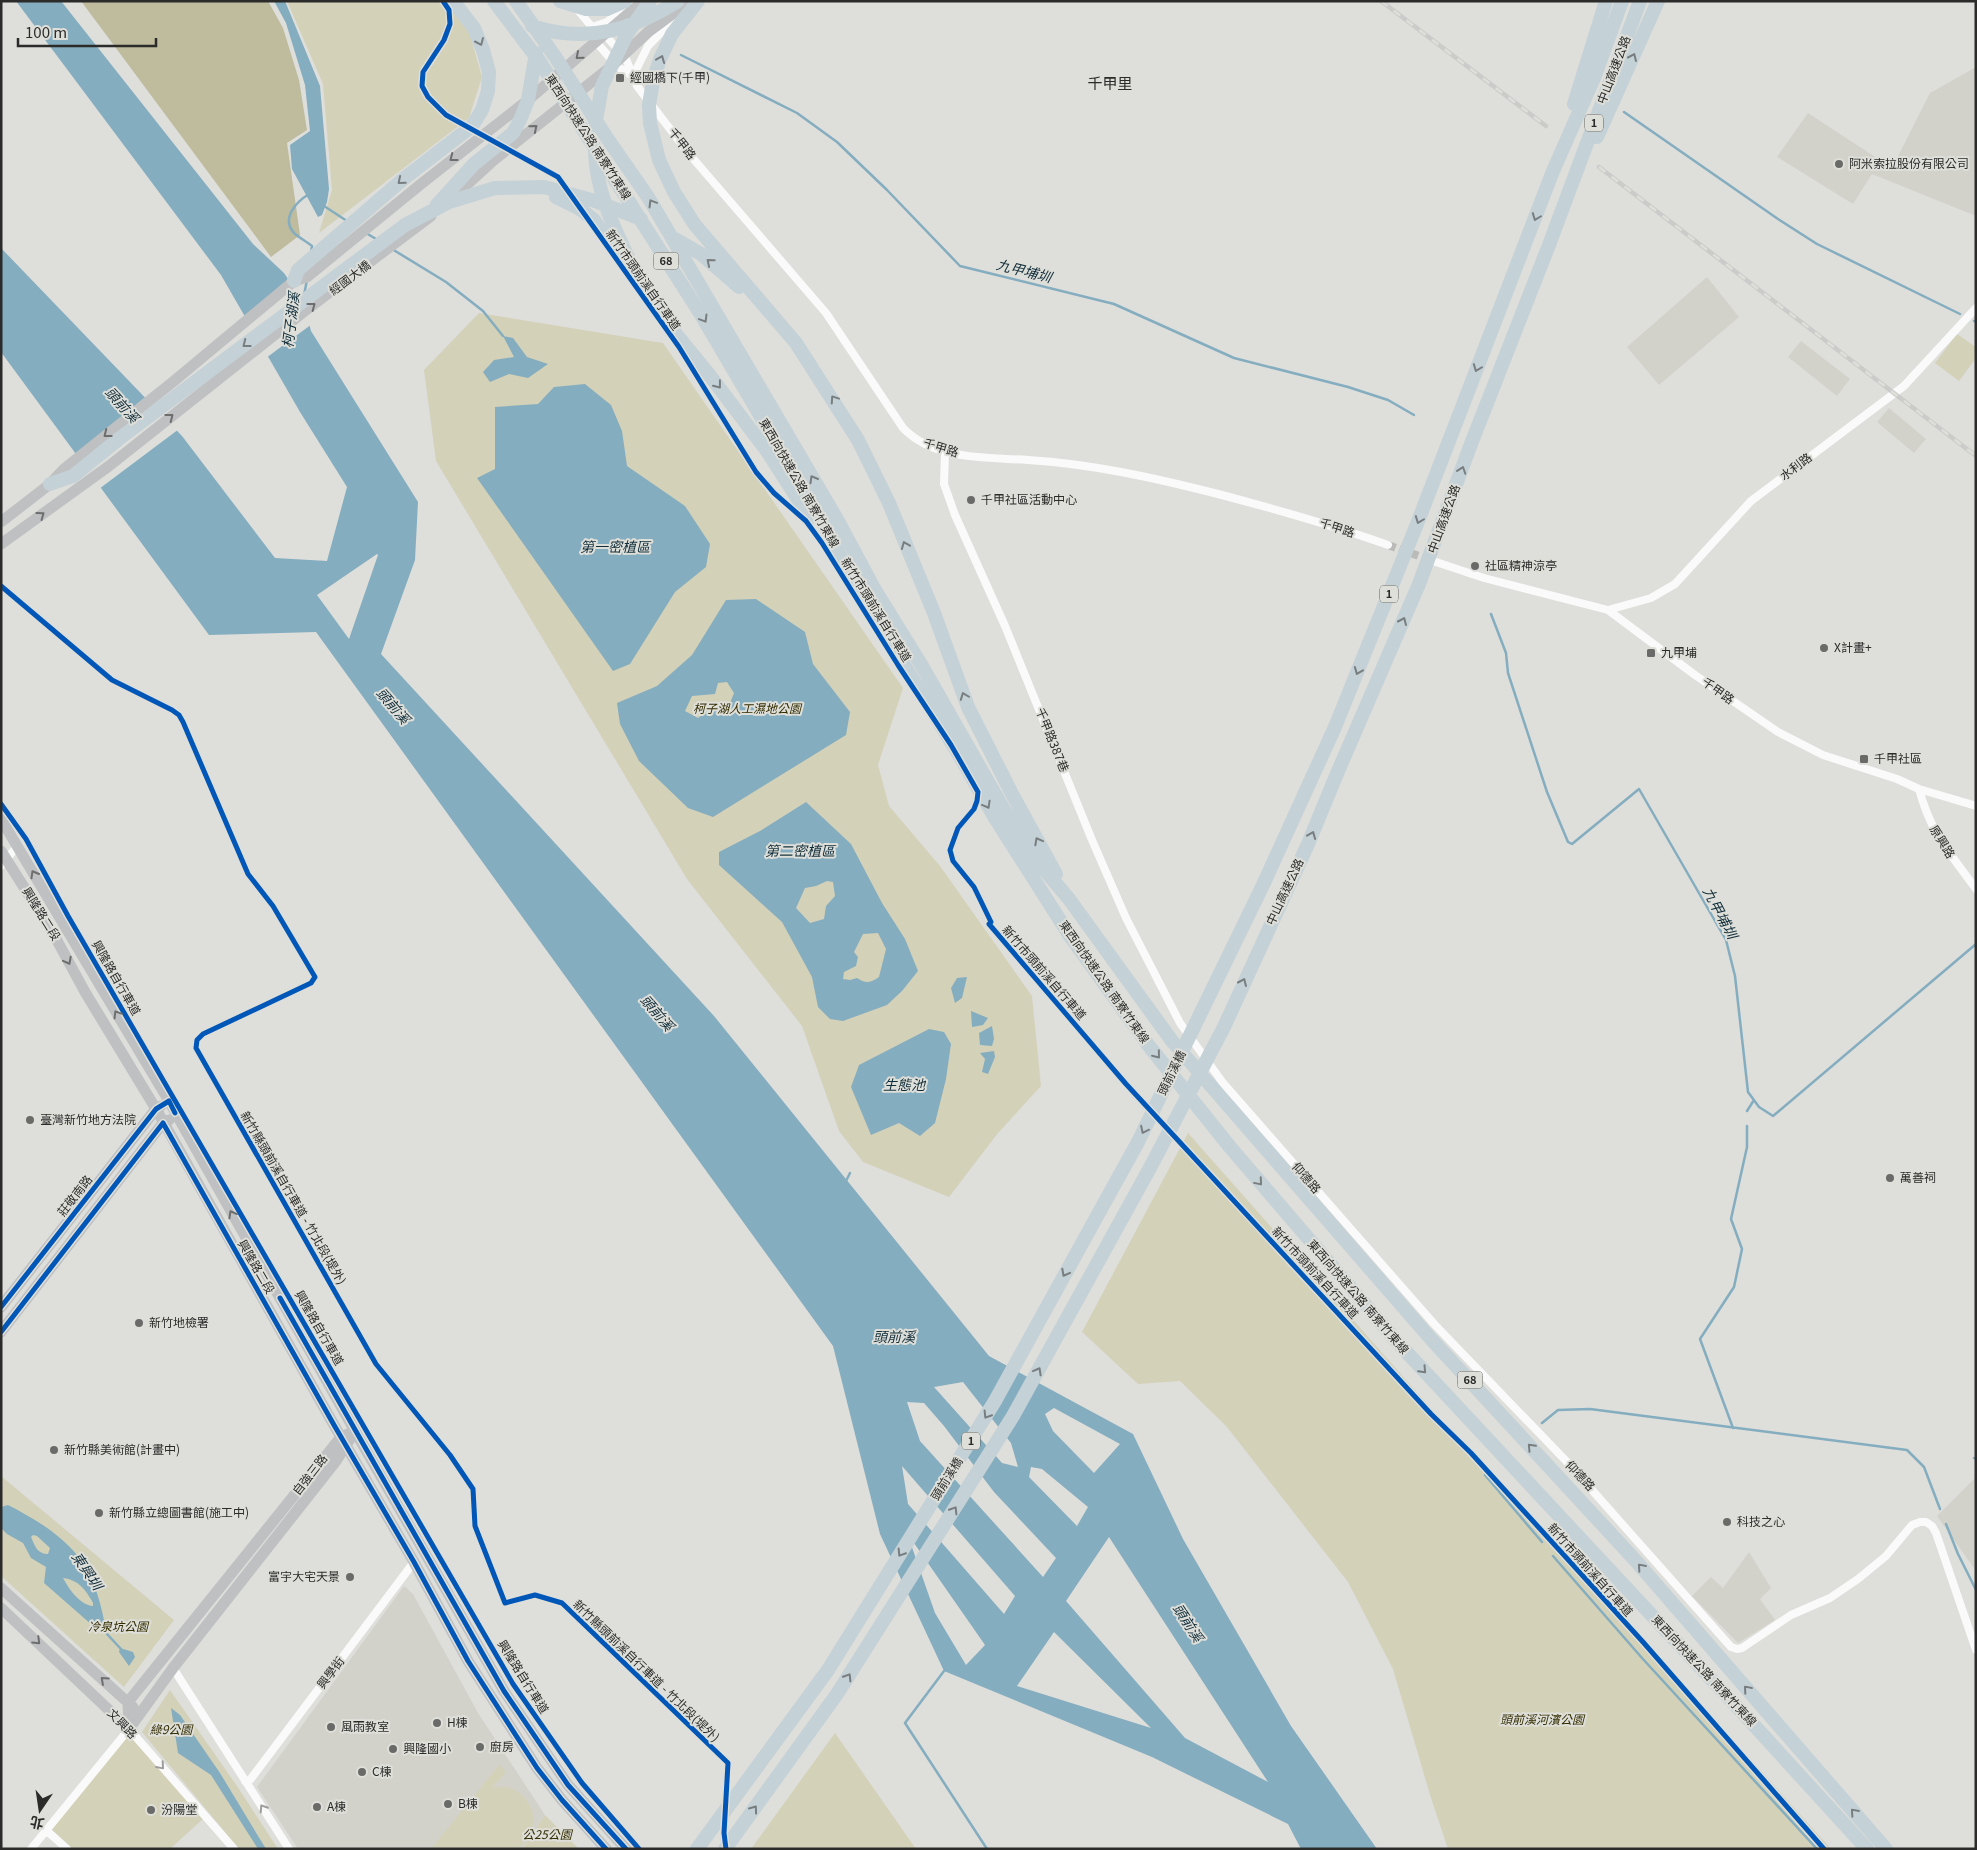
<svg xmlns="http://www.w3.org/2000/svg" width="1977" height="1850" viewBox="0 0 1977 1850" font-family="Georgia,'Noto Sans TC',serif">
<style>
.built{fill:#d3d2ca}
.green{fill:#d4d1b9}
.forest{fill:#bfbb9d}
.water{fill:#84adbf;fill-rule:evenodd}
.pier{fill:#dededb}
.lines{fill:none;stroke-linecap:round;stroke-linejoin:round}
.stream{stroke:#84adbf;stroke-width:2.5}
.street-tunnel{stroke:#babab8;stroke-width:8;stroke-dasharray:8 4;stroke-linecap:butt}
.street{stroke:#fafafa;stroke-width:8}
.secondary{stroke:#bfc0c2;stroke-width:11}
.highway{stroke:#c4d1d6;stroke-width:14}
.rail-casing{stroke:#cbcbca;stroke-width:4.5}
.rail{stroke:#dfdfda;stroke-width:2.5;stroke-dasharray:8;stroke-linecap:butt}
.cycleway-casing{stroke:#dfdfda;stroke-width:8}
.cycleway{stroke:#0057b8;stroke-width:5}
.oneway{stroke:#787e80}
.oneway2{stroke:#6e6e6e}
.oneway3{stroke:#9d9d9c}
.poi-dot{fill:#6a6a68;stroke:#dfdfda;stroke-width:2}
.labels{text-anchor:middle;stroke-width:4;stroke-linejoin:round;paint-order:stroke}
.shield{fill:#dfdfda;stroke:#61615f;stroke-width:1}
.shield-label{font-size:11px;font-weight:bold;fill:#2b2b2a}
.street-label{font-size:12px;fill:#2b2b2a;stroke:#dfdfda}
.poi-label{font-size:12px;fill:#2b2b2a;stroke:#dfdfda;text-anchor:start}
.park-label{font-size:12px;font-style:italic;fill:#332d00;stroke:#dfdfda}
.water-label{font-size:14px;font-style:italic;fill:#102d3a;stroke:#dfdfda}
.quarter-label{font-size:15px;fill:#2b2b2a;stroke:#dfdfda}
</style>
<rect width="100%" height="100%" fill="#dededb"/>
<path class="built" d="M1976,67V216L1872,174L1853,204L1777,157L1808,113L1892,168L1930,93Z
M1707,277L1739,317L1659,385L1627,347Z
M1801,341L1850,379L1837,396L1788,357Z
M1889,408L1926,439L1914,453L1877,422Z
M1976,1477V1571L1937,1516Z
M1749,1552L1771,1588L1760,1599L1775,1620L1738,1643L1692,1596L1711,1577L1723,1588Z
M404,1586L413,1594L478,1713L545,1815L522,1849H298L257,1787Z"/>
<path class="green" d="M287,1H451L467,24L482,77L469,118L319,233L332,190L323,84Z
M479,313L663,343L903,688L878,765L889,806L940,866L1032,996L1041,1086L998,1133L949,1197L863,1162L839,1131L802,1026L687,879L436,461L424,370Z
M1957,334L1976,347V358L1959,381L1935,363Z
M1188,1133L1445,1424L1601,1592L1831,1849H1448L1431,1798L1393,1669L1348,1582L1227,1427L1180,1381L1138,1384L1082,1332Z
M1,1476L174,1620L124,1687L1,1576Z
M170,1690L237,1786L278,1849H239L142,1732Z
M129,1729L205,1817L170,1849H67L46,1830Z
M835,1733L916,1849H751Z
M499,1765L506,1772L492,1788C495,1788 500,1786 504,1787C521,1788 536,1807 533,1824C531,1834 525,1841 519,1849H431Z
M545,1815L579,1849H522Z"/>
<path class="forest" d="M81,1H268L283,28L299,80L307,130L287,143L300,235L271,257Z"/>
<path class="water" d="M16,1H61L253,244L284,273L303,301L311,331L418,502L415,560L381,654L714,1016L989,1356L1133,1434L1183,1539L1291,1726L1377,1849H1301L1288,1824L1152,1757L944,1671L880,1534L833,1346L316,632L209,635L1,352V248L182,436L275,558L327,561L347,487L300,412L221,275ZM377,554L378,555L349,639L317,595ZM963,1382L1011,1443L1018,1467L1002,1463L934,1387ZM907,1402L924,1403L944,1426L994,1492L1056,1558L1043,1577L920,1441ZM1054,1408L1120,1444L1094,1473L1053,1431L1045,1414ZM902,1466L1015,1596L1004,1614L908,1504ZM1031,1467L1042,1469L1088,1507L1077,1526L1029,1477ZM907,1533L985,1645L966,1665L935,1613ZM1109,1537L1268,1782L1185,1738L1066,1601ZM1054,1632L1151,1728L1017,1686Z
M274,1H285L320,86L329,189L327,202L322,215L318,217L292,169L290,145L310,131L305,85L286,23Z
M503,336L513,338L527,357L548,364L528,378L509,374L490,382L483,372L494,360L514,357Z
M585,384L611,405L622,431L627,466L685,506L710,544L706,567L675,592L630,664L613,671L477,478L495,469V407L538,404L554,387Z
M756,599L805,632L813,664L850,712L846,735L713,817L688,808L639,761L620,724L617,703L657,686L692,655L726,600ZM727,682L734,693L728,708L714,706L698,718L685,711L692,696L715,694L718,683Z
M806,802L851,844L882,903L905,939L918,971L902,991L887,1005L843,1021L830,1019L818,1007L812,977L782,922L719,865V852L760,831ZM827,881L833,882L835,896L826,906L824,919L810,923L796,908L805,888L816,886ZM878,933L886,949L879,977C870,983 866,984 857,978L850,980L843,979L844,972L856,966L858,957L854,952L863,934Z
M967,977L962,998L955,1003L951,988L957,978Z
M971,1011L988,1018L983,1025L972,1027Z
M992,1026L994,1039L992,1046L980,1045L979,1033Z
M929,1029L944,1032L951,1044L946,1079L935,1123L920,1136L899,1123L871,1135L851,1087L859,1065Z
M994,1051L995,1057L988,1074L982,1072L985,1059L980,1053Z
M8,1505C33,1518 59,1533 77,1555C95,1576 102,1608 107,1635L92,1625L44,1583L46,1567L31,1558L23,1543L7,1534L1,1528V1507ZM33,1535L37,1536L50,1548L48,1554C37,1554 35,1546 31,1537ZM63,1578C79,1580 86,1590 93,1603V1606C80,1605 69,1589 63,1578Z
M120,1648L133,1652L135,1657L129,1666L119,1652Z
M171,1708L180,1715L220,1773L266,1849H258L211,1775L178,1753Z"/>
<path class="pier" d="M291,279L306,300L312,324L266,358L243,318Z
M147,396L179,429L99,489L74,455Z"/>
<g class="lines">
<path class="stream" d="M681,55L797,113L837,142L887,190L960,266L1114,304L1234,358L1348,387L1388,400L1414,415
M1624,112L1778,219L1817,244L1960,314
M309,194C296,202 280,219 295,234C300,238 307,242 312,246L311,253
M324,206L347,221
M366,233L376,239
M392,249L446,282L483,311L503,336
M304,295L307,280
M1974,321L1976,322
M1491,614L1506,653L1508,673L1547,792L1568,842L1572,844L1639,789L1726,940L1735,976L1748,1092L1759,1107L1773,1116L1976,944
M1747,1111L1754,1100
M846,1181L850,1173
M1542,1423L1558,1410L1590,1409L1907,1450L1924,1467L1940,1509
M1733,1428L1700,1339L1734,1287L1742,1249L1731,1219L1747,1147V1126
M1974,1458L1976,1459
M1485,1475L1542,1542
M1946,1524L1958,1554L1976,1590
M1553,1556L1642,1658L1817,1849
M106,1633L121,1649
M944,1671L905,1723L987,1849"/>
<path class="street-tunnel" d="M1388,545L1430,560"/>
<path class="street" d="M576,8L592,27L597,43L618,67L633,76
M592,27L607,22L634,1
M600,32L606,36L626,59L637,86L690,155L826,313L903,428C935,461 986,457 1028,460C1093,464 1155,478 1218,494C1275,509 1332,525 1388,545
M633,76L648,46L677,16
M945,452L944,484L955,515L1005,626L1092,840L1126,918L1180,1023L1223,1083L1435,1325L1569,1464L1731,1647L1737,1649L1742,1648L1791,1615L1830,1598L1858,1579L1886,1556L1912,1525L1920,1522H1926L1932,1526L1936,1533L1976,1650
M1436,562L1484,578L1608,610L1695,675L1778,732L1823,755L1897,779L1919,789L1976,806
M1608,610L1651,598L1675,584L1751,501L1904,386L1976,308
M1919,789C1931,834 1950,853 1976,889
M1,866L18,845
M173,1668L289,1849
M245,1781L250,1780L414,1562
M46,1830L67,1849
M31,1849L129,1729L234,1849"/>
<path class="secondary" d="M449,201L494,160L613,65L648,32L690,1
M1,522L50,484L64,469L174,381L294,281L307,277L421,184L528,100L643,1
M1,544L109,466L306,310L431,216
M1,819L169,1101L355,1431L504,1691L568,1785L626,1849
M1,851L53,933L85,992L156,1109L334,1425L414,1562L468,1661L537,1768L562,1800L606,1849
M1,1307L156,1109L161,1106
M1,1332L163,1123L169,1120
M355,1431L336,1461L173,1668L129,1729L128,1702L341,1437Z
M1,1588L133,1707
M1,1608L129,1729"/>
<path class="highway" d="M494,1L540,62L700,313L827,529L854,583L958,753L995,818L1070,936L1149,1046L1230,1147L1399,1344L1741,1711L1867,1849
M516,1L556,58L607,138L648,197L838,521L875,590L922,666L1003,808L1042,867L1069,899L1172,1041L1431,1339L1635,1560L1886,1849
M560,1L586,9H607L625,1
M698,1L672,34L660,59L653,81L649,105L650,123L659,160L674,192L695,225L796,343L858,440L889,503L934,613L968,707L1011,792L1056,874
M532,26C586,44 632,30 678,1
M1574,104L1606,1
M595,126L602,86L627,34L650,1
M1597,137L1658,1
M595,149C595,187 612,224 628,257
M556,197L580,209L594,220L658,312L711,377L767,451L810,518
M436,206L474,164L513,133L520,120L528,100L536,53
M675,239L701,254L739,287
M294,281L298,270L402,180L472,126L482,110L488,91L489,72L483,50L474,28L453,1
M50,484L73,476L120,438L405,225L449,202L495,188L544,187L595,201L641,219
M697,1849L828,1670L995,1401L1138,1142L1263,885L1335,727L1417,524L1553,171L1594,78L1622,1
M725,1849L837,1694L1013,1416L1151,1166L1224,1027L1308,844L1336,776L1419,584L1471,444L1549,245L1640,1"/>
<defs>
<path id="rail" d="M1381,1L1546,126
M1599,167L1976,456"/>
</defs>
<use href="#rail" class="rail-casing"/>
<use href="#rail" class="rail"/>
<defs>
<path id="cycleway" d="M443,1L449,10L450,24L444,40L423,72L422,86L428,97L446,115L558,177L679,347L756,472L774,493L806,521L822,543L898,665L951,745L978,792L977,801L974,809L958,828L950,850L953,861L974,887L991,922L989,924L1126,1084L1431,1414L1471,1453L1643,1642L1824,1849
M1,586L112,680L172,710L179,715L183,722L248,874L273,906L315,977L311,983L203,1034L197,1040L196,1048L376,1364L450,1455L473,1489L475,1526L505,1603L535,1595L562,1603L728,1763L724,1833L726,1849
M1,804L26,839L68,916L513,1684L582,1783L639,1849
M280,1298L504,1691L568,1785L626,1849
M1,1307L156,1109L169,1101L175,1113
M1,1332L163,1123L334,1425L414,1562L468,1661L537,1768L562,1800L606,1849"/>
</defs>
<use href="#cycleway" class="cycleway-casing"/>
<use href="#cycleway" class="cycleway"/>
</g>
<defs><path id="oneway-chevron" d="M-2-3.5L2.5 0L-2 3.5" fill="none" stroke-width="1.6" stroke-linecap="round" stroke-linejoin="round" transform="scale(1.25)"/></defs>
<g class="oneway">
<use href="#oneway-chevron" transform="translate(480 42) rotate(66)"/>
<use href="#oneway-chevron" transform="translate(1633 57) rotate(-66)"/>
<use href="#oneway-chevron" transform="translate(661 59) rotate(-68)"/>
<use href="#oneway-chevron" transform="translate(401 181) rotate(140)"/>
<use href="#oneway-chevron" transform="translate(652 203) rotate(-121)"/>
<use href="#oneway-chevron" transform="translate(1536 217) rotate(111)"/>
<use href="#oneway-chevron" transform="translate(710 262) rotate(-140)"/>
<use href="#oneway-chevron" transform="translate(704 319) rotate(59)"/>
<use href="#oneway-chevron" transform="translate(246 344) rotate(142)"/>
<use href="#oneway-chevron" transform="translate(1477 368) rotate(111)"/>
<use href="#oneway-chevron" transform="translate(718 385) rotate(52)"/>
<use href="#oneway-chevron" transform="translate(834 399) rotate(-124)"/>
<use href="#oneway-chevron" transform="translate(1462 470) rotate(-71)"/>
<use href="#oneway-chevron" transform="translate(813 479) rotate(-120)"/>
<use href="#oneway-chevron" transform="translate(1419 520) rotate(111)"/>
<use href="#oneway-chevron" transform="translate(905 545) rotate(-112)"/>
<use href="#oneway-chevron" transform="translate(1403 621) rotate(-66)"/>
<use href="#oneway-chevron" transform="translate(1358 671) rotate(112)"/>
<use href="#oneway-chevron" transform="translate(964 696) rotate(-111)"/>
<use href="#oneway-chevron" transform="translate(987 805) rotate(61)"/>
<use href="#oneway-chevron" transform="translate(1312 835) rotate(-68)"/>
<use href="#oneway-chevron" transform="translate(1038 841) rotate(-118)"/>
<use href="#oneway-chevron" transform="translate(1243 982) rotate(-66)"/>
<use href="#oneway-chevron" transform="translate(1157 1055) rotate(51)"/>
<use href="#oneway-chevron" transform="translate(1144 1130) rotate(116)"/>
<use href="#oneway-chevron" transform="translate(1259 1182) rotate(50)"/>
<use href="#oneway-chevron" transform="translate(1065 1273) rotate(118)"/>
<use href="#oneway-chevron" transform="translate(1423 1370) rotate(47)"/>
<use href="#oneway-chevron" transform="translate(1038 1371) rotate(-61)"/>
<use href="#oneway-chevron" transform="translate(987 1415) rotate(122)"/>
<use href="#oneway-chevron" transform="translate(1531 1447) rotate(-133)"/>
<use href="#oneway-chevron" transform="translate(954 1510) rotate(-58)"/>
<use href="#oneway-chevron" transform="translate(901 1553) rotate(122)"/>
<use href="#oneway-chevron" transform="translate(1641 1567) rotate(-131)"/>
<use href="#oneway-chevron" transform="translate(848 1677) rotate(-58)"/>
<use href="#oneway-chevron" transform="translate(1747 1689) rotate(-131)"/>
<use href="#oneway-chevron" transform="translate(754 1809) rotate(-54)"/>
<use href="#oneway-chevron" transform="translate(1854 1812) rotate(-131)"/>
</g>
<g class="oneway2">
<use href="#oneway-chevron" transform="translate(579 56) rotate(139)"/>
<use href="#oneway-chevron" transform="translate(534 128) rotate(-39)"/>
<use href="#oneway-chevron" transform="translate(453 158) rotate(142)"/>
<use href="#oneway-chevron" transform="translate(312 306) rotate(-37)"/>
<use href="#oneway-chevron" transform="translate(170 417) rotate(-38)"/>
<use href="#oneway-chevron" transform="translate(107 434) rotate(142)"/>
<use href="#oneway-chevron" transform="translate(41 515) rotate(-36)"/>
<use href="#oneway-chevron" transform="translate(34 874) rotate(-120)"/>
<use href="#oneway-chevron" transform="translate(68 961) rotate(62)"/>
<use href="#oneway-chevron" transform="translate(117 1014) rotate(-121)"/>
<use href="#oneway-chevron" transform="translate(232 1214) rotate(-119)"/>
<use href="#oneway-chevron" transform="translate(37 1641) rotate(44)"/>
<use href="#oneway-chevron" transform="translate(104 1680) rotate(-138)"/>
</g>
<g class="oneway3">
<use href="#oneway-chevron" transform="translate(161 1766) rotate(49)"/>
<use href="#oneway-chevron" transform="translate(263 1808) rotate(-123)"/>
</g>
<g class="poi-dot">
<rect x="615" y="73" width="10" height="10" rx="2.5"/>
<circle cx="1839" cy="164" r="5"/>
<circle cx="971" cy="500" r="5"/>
<circle cx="1475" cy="566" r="5"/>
<circle cx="1824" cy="648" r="5"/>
<rect x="1646" y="648" width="10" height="10" rx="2.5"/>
<rect x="1859" y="754" width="10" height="10" rx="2.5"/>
<circle cx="30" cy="1120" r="5"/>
<circle cx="1890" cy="1178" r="5"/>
<circle cx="139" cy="1323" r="5"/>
<circle cx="54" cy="1450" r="5"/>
<circle cx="99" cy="1513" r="5"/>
<circle cx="1727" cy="1522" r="5"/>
<circle cx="350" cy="1577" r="5"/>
<circle cx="437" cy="1723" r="5"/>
<circle cx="331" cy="1727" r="5"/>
<circle cx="480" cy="1747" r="5"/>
<circle cx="393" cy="1749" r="5"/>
<circle cx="362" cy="1772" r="5"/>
<circle cx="448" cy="1804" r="5"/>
<circle cx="317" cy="1807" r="5"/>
<circle cx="151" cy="1810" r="5"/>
</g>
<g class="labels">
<g class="shield">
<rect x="1585" y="114.5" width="18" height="17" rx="4"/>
<rect x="653.5" y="252.5" width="25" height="17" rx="4"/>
<rect x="1380" y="585.5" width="18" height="17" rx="4"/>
<rect x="1457.5" y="1371.5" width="25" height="17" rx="4"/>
<rect x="962" y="1432.5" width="18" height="17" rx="4"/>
</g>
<g class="shield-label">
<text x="1594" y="127">1</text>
<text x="666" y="265">68</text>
<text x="1389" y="598">1</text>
<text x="1470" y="1384">68</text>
<text x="971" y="1445">1</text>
</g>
<g class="street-label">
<text transform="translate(1614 70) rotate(-69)" y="4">中山高速公路</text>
<text transform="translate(588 137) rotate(57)" y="4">東西向快速公路 南寮竹東線</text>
<text transform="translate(682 144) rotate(52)" y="4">千甲路</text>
<text transform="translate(350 278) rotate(-37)" y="4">經國大橋</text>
<text transform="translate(643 280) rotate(55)" y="4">新竹市頭前溪自行車道</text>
<text transform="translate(941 448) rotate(17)" y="4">千甲路</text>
<text transform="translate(1796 467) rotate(-37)" y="4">水利路</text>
<text transform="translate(799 483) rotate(60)" y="4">東西向快速公路 南寮竹東線</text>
<text transform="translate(1444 519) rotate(-70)" y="4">中山高速公路</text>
<text transform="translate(1337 528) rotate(18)" y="4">千甲路</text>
<text transform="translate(876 610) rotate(58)" y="4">新竹市頭前溪自行車道</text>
<text transform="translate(1718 691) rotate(35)" y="4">千甲路</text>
<text transform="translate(1052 740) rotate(68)" y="4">千甲路387巷</text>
<text transform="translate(1942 842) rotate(58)" y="4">原興路</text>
<text transform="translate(1285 892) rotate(-65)" y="4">中山高速公路</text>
<text transform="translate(41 914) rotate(58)" y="4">興隆路二段</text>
<text transform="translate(1044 973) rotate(49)" y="4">新竹市頭前溪自行車道</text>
<text transform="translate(116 978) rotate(60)" y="4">興隆路自行車道</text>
<text transform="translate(1104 982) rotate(55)" y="4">東西向快速公路 南寮竹東線</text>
<text transform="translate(1172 1073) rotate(-64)" y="4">頭前溪橋</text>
<text transform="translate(1306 1178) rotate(49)" y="4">仰德路</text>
<text transform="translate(75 1196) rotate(-52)" y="4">莊敬南路</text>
<text transform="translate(293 1198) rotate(60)" y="4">新竹縣頭前溪自行車道 - 竹北段(堤外)</text>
<text transform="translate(256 1267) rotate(60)" y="4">興隆路二段</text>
<text transform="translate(1315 1273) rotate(47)" y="4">新竹市頭前溪自行車道</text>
<text transform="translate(1358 1297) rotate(49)" y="4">東西向快速公路 南寮竹東線</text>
<text transform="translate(319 1328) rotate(60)" y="4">興隆路自行車道</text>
<text transform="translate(310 1475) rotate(-52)" y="4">自強三路</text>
<text transform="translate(1580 1476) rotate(47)" y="4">仰德路</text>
<text transform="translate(947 1479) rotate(-58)" y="4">頭前溪橋</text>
<text transform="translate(1590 1570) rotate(48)" y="4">新竹市頭前溪自行車道</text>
<text transform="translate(646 1671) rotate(44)" y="4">新竹縣頭前溪自行車道 - 竹北段(堤外)</text>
<text transform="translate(1704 1671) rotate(47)" y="4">東西向快速公路 南寮竹東線</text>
<text transform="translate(331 1673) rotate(-53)" y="4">興學街</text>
<text transform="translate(523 1677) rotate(58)" y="4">興隆路自行車道</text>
<text transform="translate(122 1724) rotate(46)" y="4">文興路</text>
</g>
<g class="poi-label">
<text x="630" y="82">經國橋下(千甲)</text>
<text x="1849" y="168">阿米索拉股份有限公司</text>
<text x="981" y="504">千甲社區活動中心</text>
<text x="1485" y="570">社區精神涼亭</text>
<text x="1834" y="652">X計畫+</text>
<text x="1661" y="657">九甲埔</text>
<text x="1874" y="763">千甲社區</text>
<text x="40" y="1124">臺灣新竹地方法院</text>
<text x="1900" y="1182">萬善祠</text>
<text x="149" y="1327">新竹地檢署</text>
<text x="64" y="1454">新竹縣美術館(計畫中)</text>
<text x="109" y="1517">新竹縣立總圖書館(施工中)</text>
<text x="1737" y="1526">科技之心</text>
<text x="340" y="1581" text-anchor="end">富宇大宅天景</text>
<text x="447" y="1727">H棟</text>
<text x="341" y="1731">風雨教室</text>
<text x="490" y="1751">廚房</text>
<text x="403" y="1753">興隆國小</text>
<text x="372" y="1776">C棟</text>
<text x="458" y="1808">B棟</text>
<text x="327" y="1811">A棟</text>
<text x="161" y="1814">汾陽堂</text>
</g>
<g class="park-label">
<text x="747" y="713">柯子湖人工濕地公園</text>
<text x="118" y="1631">冷泉坑公園</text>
<text x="1542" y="1724">頭前溪河濱公園</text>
<text x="171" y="1734">綠9公園</text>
<text x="547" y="1839">公25公園</text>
</g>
<g class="water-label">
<text transform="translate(1024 271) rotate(14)" y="5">九甲埔圳</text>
<text transform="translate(291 320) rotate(-83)" y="5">柯子湖溪</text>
<text transform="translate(122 405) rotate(48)" y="5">頭前溪</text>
<text x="615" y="552">第一密植區</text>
<text transform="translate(393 706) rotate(49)" y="5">頭前溪</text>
<text x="800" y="856">第二密植區</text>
<text transform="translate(1720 913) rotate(62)" y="5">九甲埔圳</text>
<text transform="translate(657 1013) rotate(49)" y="5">頭前溪</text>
<text x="904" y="1090">生態池</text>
<text x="894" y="1342">頭前溪</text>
<text transform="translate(87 1571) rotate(56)" y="5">東興圳</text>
<text transform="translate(1188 1623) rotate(57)" y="5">頭前溪</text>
</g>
<g class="quarter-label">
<text x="1110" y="89">千甲里</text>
</g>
</g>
<rect width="1977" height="1850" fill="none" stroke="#2b2b2a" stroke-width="5"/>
<g transform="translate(40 1810) rotate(193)" stroke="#dfdfda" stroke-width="4" paint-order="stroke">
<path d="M0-4L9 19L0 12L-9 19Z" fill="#2b2b2a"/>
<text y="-8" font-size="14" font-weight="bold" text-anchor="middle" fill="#2b2b2a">北</text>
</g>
<path d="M18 38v8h138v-8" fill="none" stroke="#2b2b2a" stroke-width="2.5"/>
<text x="25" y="38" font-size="15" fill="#2b2b2a" stroke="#dfdfda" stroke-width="4" paint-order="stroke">100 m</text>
</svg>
